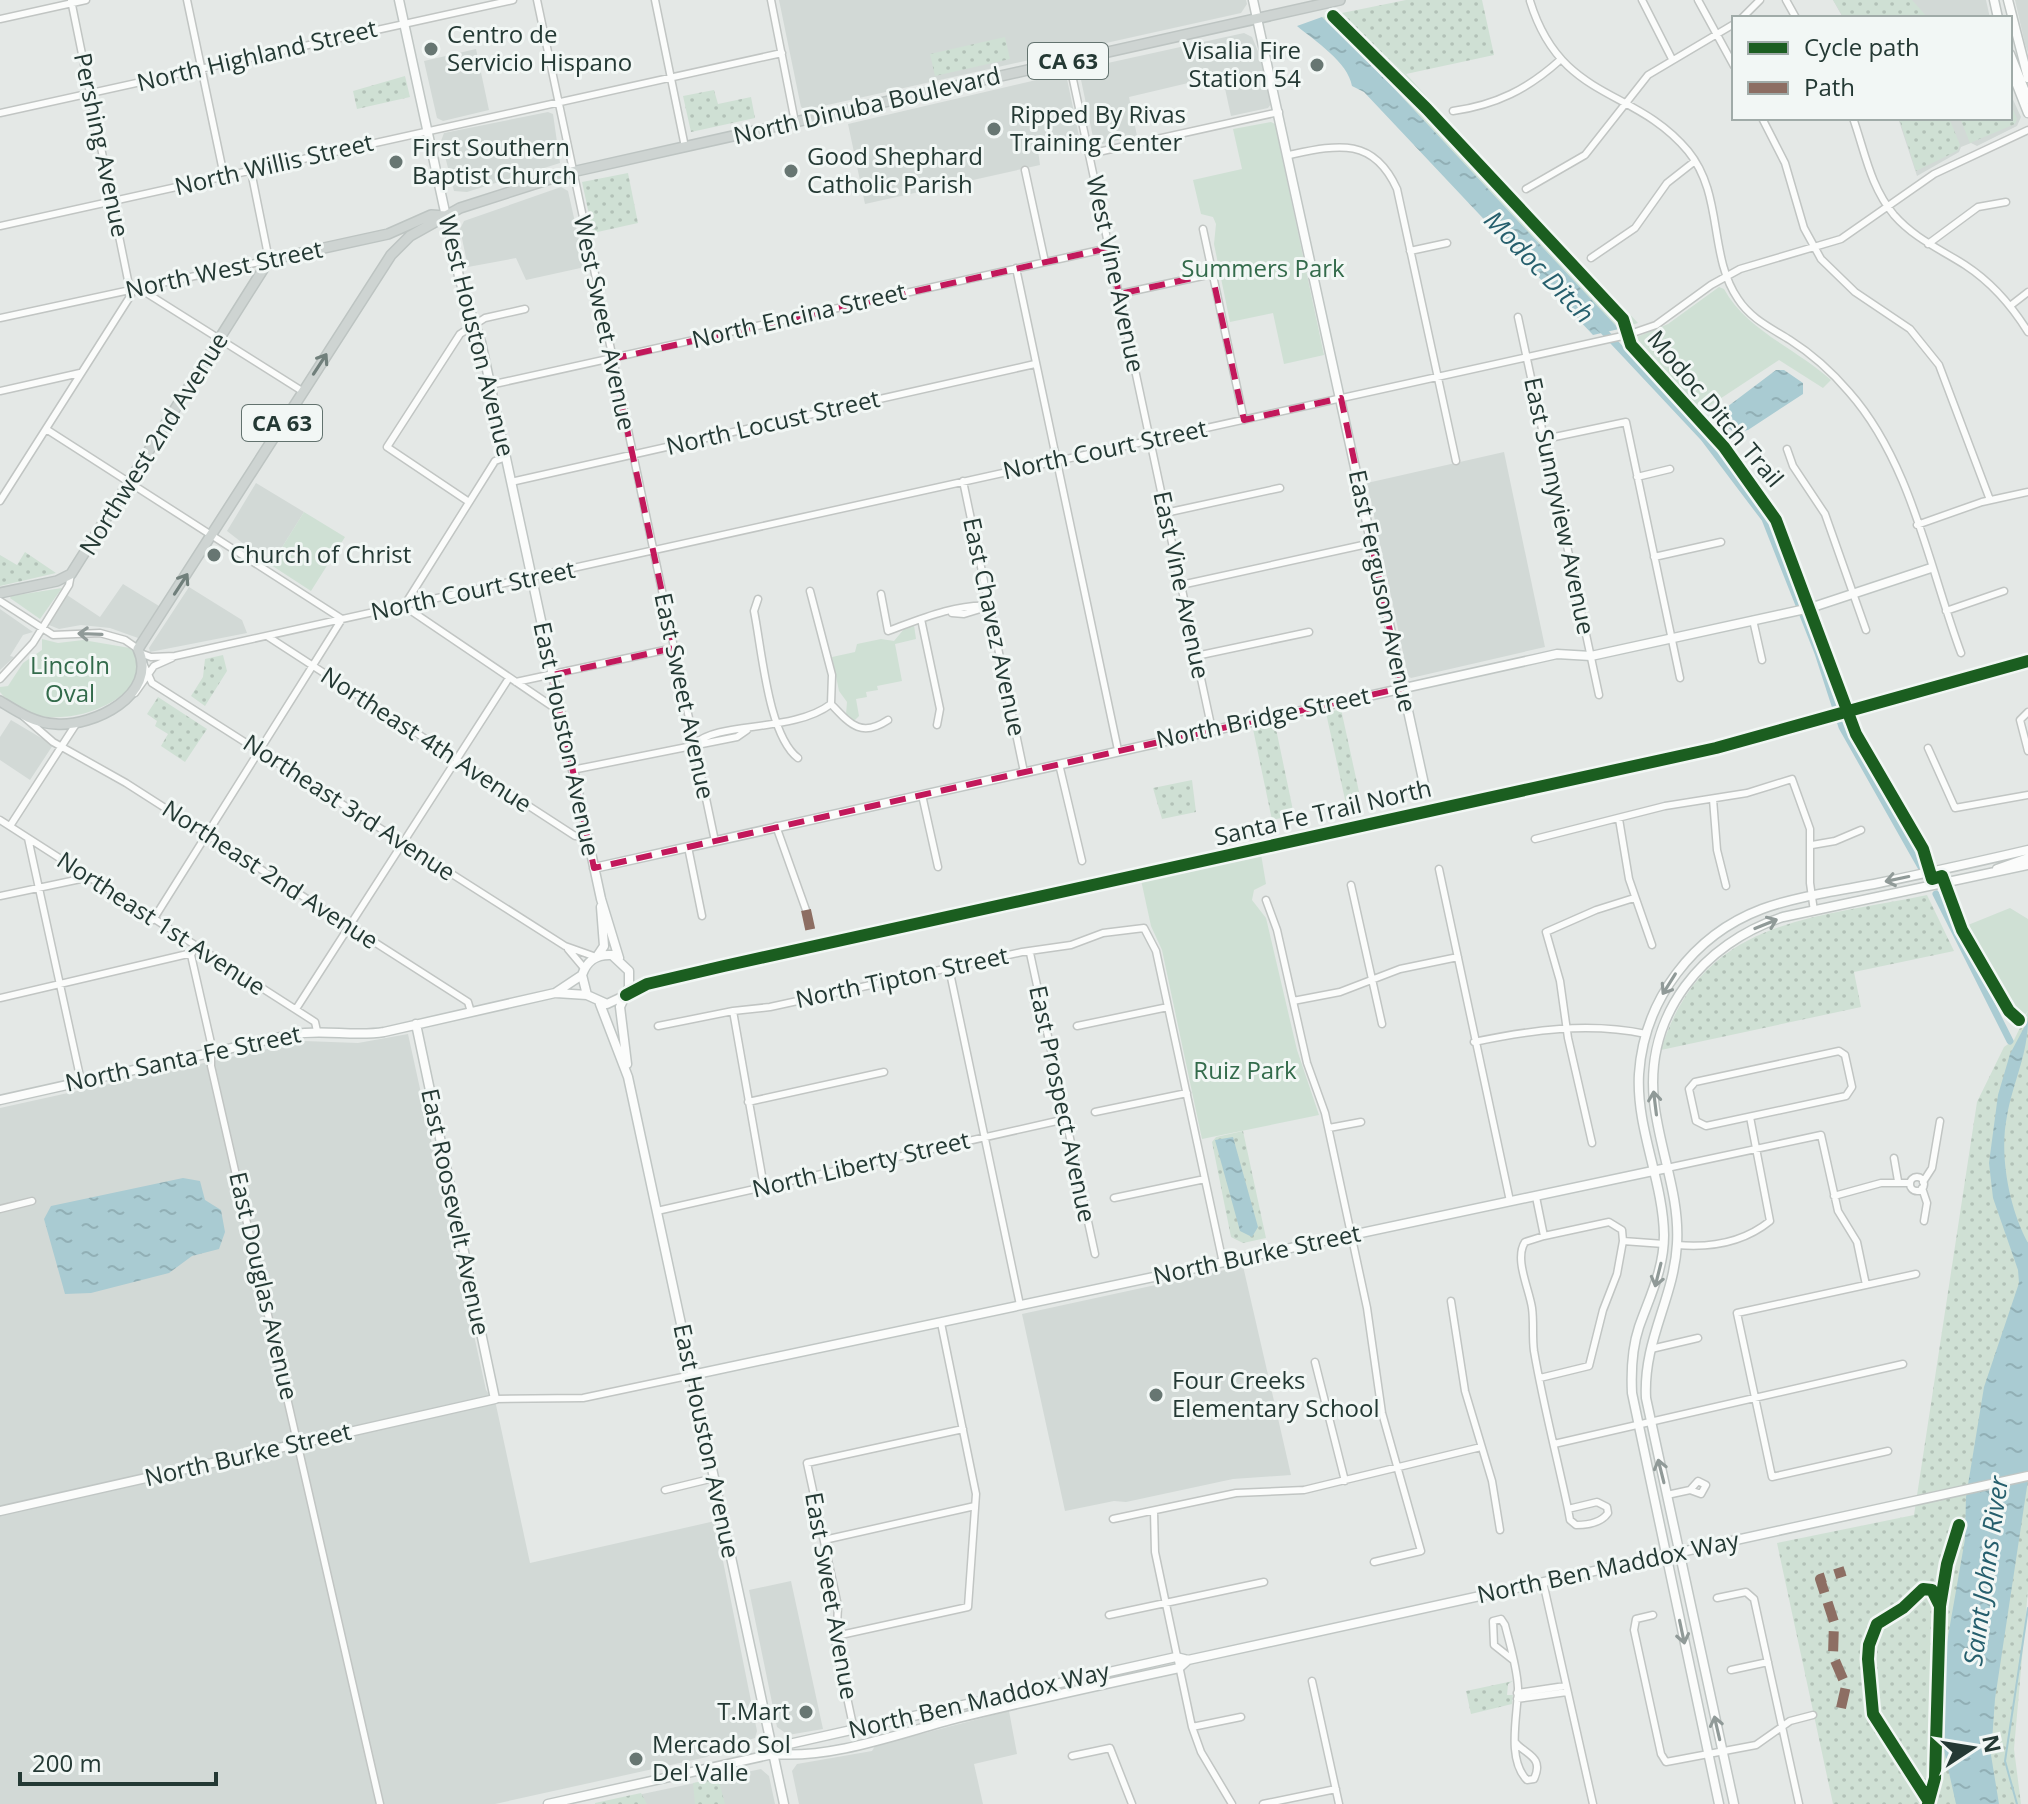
<svg xmlns="http://www.w3.org/2000/svg" width="2028" height="1804" viewBox="0 0 2028 1804" font-family="'Open Sans',sans-serif">
<style>
.built{fill:#d2d9d6}
.grass{fill:url(#grass-dots)}
.green{fill:#cfe0d4}
.water{fill:url(#water-ripples)}
.lines{fill:none;stroke-linecap:round;stroke-linejoin:round}
.stream{stroke:#a9cbd2;stroke-width:2}
.canal{stroke:#a9cbd2;stroke-width:7}
.street-casing{stroke:#c1c5c3;stroke-width:9}
.secondary-casing{stroke:#c0c6c4;stroke-width:11}
.primary-casing{stroke:#bdc4c2;stroke-width:12}
.street{stroke:#fbfcfb;stroke-width:6}
.secondary{stroke:#fbfcfb;stroke-width:8}
.primary{stroke:#ced4d2;stroke-width:9}
.quiet{stroke:#8d6e63;stroke-width:10;stroke-dasharray:20 10;stroke-linecap:butt}
.cycleway-casing{stroke:#f2f7f5;stroke-width:17}
.cycleway{stroke:#1b5e20;stroke-width:12}
.oneway{stroke:#707f7b}
.oneway2{stroke:#909a98}
.marked{fill:none;stroke:#c2185b;stroke-width:6;stroke-dasharray:16 10;stroke-linejoin:round}
.poi-dot{fill:#677672;stroke:#f2f7f5;stroke-width:3}
.labels{text-anchor:middle;stroke-width:6;stroke-linejoin:round;paint-order:stroke}
.shield{fill:#f2f7f5;stroke:#62726e;stroke-width:2}
.shield-label{font-size:22px;font-weight:bold;fill:#243934}
.poi-label{font-size:24px;fill:#243934;stroke:#f2f7f5;text-anchor:start}
.street-label{font-size:24px;fill:#243934;stroke:#f2f7f5}
.park-label{font-size:24px;fill:#336b4b;stroke:#f2f7f5}
.water-label{font-size:26px;font-style:italic;fill:#265f6d;stroke:#f2f7f5}
</style>
<defs>
<pattern id="grass-dots" width="8" height="8" patternUnits="userSpaceOnUse" patternTransform="scale(2)"><rect width="8" height="8" fill="#cfe0d4"/><path d="M2 2h.1M6 6h.1" fill="none" stroke="#b2c1b7" stroke-width="1.8" stroke-linecap="round"/></pattern>
<pattern id="water-ripples" width="26" height="14" patternUnits="userSpaceOnUse" patternTransform="scale(2)"><rect width="26" height="14" fill="#a9cbd2"/><path d="M2 4q2-2 4 0t4 0M15 11q2-2 4 0t4 0" fill="none" stroke="#91afb5"/></pattern>
</defs>
<rect width="100%" height="100%" fill="#e4e8e6"/>
<path class="built" d="M779,0H1246L1247,4L1241,13L805,110L801,107Z
M1833,0H1986L1990,18H1843Z
M2015,0H2028V53L2025,44Z
M1244,33L1252,37L1260,56L1271,104L1268,108L1231,116L1222,75L1129,97L1137,136L1098,145L1094,142L1080,75L1085,68Z
M476,49L489,110L443,121L437,118L424,61Z
M1062,74L1067,79L1080,141L1038,150L1040,165L865,204L848,124Z
M2010,93L2021,117L2017,126L1977,146L1971,143L1961,147L1959,152L1917,176L1898,118H2010Z
M548,112L553,114L560,163L467,192L454,191L441,141L444,133Z
M561,187L568,191L585,267L526,280L516,258L468,267L460,229L464,221Z
M1504,452L1545,647L1411,678L1408,676L1367,483Z
M256,483L304,512L271,565L227,531Z
M123,584L159,606L138,638L110,628L81,625L59,629L49,625L67,595L100,617Z
M189,587L242,620L247,633L150,652L149,648Z
M0,609L33,632L23,635L10,656L14,657L0,670Z
M11,720L53,745L30,780L0,760V737Z
M408,1034L486,1390L496,1405L530,1563L715,1521L757,1731L755,1738L718,1749L707,1757L495,1804H0V1108L304,1041L358,1043Z
M1243,1266L1291,1475L1233,1479L1126,1502L1114,1501L1065,1511L1022,1314Z
M791,1581L823,1729L788,1735L777,1727L749,1590Z
M1009,1711L1017,1754L974,1764L983,1804H799L792,1771L797,1764L872,1751L875,1746Z
M761,1769L769,1776L775,1804H595Z"/>
<path class="grass" d="M1406,0H1482L1494,55L1406,74L1337,14Z
M1833,0H1912L1928,18H1844Z
M1005,37L1010,59L935,76L930,54Z
M405,76L410,97L357,109L353,91Z
M714,90L718,104L751,97L755,118L691,132L683,96Z
M2010,102L2017,119L2015,124L1970,143L1960,118H2010Z
M1899,118H1949L1960,145L1957,151L1916,171Z
M628,173L638,223L593,233L582,182Z
M25,552L56,573L0,586V555L17,565Z
M223,655L227,671L205,706L191,696L203,677L205,659Z
M158,697L207,729L185,762L161,746L168,734L155,726L157,721L147,714Z
M1341,709L1361,801L1346,804L1326,713Z
M1275,724L1294,815L1272,820L1253,729Z
M1192,780L1196,812L1162,819L1153,788Z
M1927,895L1954,951L1854,972L1861,1007L1661,1050C1702,918 1812,919 1927,895Z
M2028,1011V1590L2014,1749L2021,1804H1833L1777,1543L1914,1515L1977,1102L2004,1047L2014,1040Z
M1243,1131L1266,1238L1243,1243L1231,1237L1212,1142L1216,1137Z
M1513,1681L1508,1684L1507,1695H1513L1512,1704L1471,1714L1466,1691Z
M718,1778L725,1804H695L693,1783Z
M641,1793L647,1804H595V1803Z"/>
<path class="green" d="M1337,14L1406,74L1440,111L1445,122L1452,125L1512,188L1517,200L1525,202L1577,258L1582,269L1590,272L1638,323L1619,329L1389,83L1322,17Z
M1271,122L1275,124L1324,355L1284,364L1273,313L1230,322L1214,244L1216,224L1213,217L1201,214L1193,180L1242,169L1233,129Z
M1719,287L1724,289C1747,331 1796,348 1831,380L1823,388L1779,360L1697,414L1632,339L1668,324Z
M304,512L345,537L311,591L271,565Z
M62,588L40,619L10,598L11,596Z
M914,625L916,639L895,644L902,681L877,686L878,690L866,692L867,697L856,699L859,716L853,722L846,715L847,702L839,691L832,657L855,652L857,644L881,639L894,641L904,629Z
M42,639L58,643L83,640L130,648C175,687 49,754 0,692V687L8,686L23,663L42,650Z
M1261,854L1266,884L1254,890L1252,900L1266,918L1297,1050L1319,1115L1202,1139L1162,950L1151,926L1141,880Z
M2010,908L2028,919V1011L2023,1017L2016,1014L1968,925Z"/>
<path class="water" d="M1322,17L1389,83L1619,329L1593,335L1364,92L1352,86C1348,62 1315,41 1297,26Z
M1776,370H1784L1803,383V394L1748,430L1735,433L1717,419L1719,413Z
M2028,1020C2028,1054 2013,1082 2007,1116C1999,1155 2009,1208 2028,1243V1480L1995,1699L1991,1755L1999,1804H1956L1944,1750L1946,1648L1965,1539L1966,1497L1984,1387L2019,1283L2018,1270L1993,1198L1989,1163L1998,1095L2010,1054Z
M1233,1137L1258,1227L1252,1237L1240,1231L1215,1140Z
M183,1178L200,1181L205,1200L221,1210L225,1232L219,1249L192,1256L169,1273L91,1293L65,1294L44,1219L51,1206Z"/>
<g class="lines">
<path class="stream" d="M2017,1804L2005,1761L2028,1608"/>
<path class="canal" d="M1599,326L1703,437L1765,519L1818,653L1842,727L1921,867
M1936,894L2010,1041"/>
<defs>
<path id="street" d="M187,0L224,176
M537,0L715,841
M655,0L685,147
M771,0L795,122
M1642,0L1672,59
M1698,0L1734,66
M1786,0L1796,18
M1530,1C1561,102 1634,86 1688,151C1724,195 1708,255 1738,299C1751,319 1771,328 1790,340C1812,354 1832,372 1849,392C1911,462 1929,567 1961,653
M1742,18L1760,0
M0,19L86,0
M1069,61L1212,730
M1453,111C1496,105 1528,89 1560,60
M0,113L513,0
M1762,118L1785,163L1804,228L1821,259L1855,292L1910,329L1939,365L1990,500
M1853,118C1865,152 1870,186 1894,215C1914,238 1940,249 1965,265C1991,282 2012,306 2028,332
M1089,154L1279,112
M1289,155C1337,145 1373,136 1397,189L1456,461
M1025,170L1045,262
M1526,189L1585,155L1648,75L1734,24
M0,226L782,53
M1203,229L1244,420
M1928,244L1978,207L2006,202
M1410,251L1447,243
M1591,258L1635,228L1667,183L1695,161
M1016,268L1118,750
M147,287L148,294L302,391
M1119,294L1212,274
M2010,306L2028,292
M1518,317L1599,695
M0,318L269,260L251,171
M490,385L1109,248
M0,391L80,373
M46,429L342,619L153,920
M1545,439L1626,422L1680,678
M1787,449L1793,466L1825,514L1866,630
M506,457L495,461L404,606L559,711
M1637,477L1670,469
M963,481L1024,772
M511,482L1035,364
M0,501L131,295L71,0
M469,502L387,447L460,334L485,318L525,309
M1165,513L1280,488
M1917,525L1982,502L2028,492
M1654,557L1721,542
M1181,585L1372,543
M810,591L832,675L831,704
M881,594L888,631C918,620 957,603 990,606
M758,599L754,611C762,650 768,735 798,758
M0,601L53,635L100,633L125,640L138,649
M1946,611L2004,591
M952,613L964,614L987,607
M921,619L940,709L937,725
M1753,620L1762,660
M267,636L575,836L587,837
M140,653L151,657L175,656L1627,335L1656,325L1711,285L1740,269L1841,239L1934,174L2028,130
M1196,656L1309,632
M143,663L152,683L565,946L596,957
M0,679L33,643L69,585L71,574
M516,682L674,648
M135,693L154,666L172,658
M831,704C850,724 861,738 888,720
M2028,712L2020,720L2028,751
M23,716L53,742L126,783L468,1002L471,1012
M695,744C718,721 793,733 831,704
M1928,748L1955,808L2028,795
M1059,764L1082,861
M572,770L737,737L747,730
M922,795L938,867
M1713,799L1717,850L1726,886
M1619,819L1629,879L1652,945
M0,820L315,1022L317,1031
M10,826L76,724
M776,826L806,910
M28,838L81,1081
M1535,839L1665,806L1747,793L1792,779L1810,829V883L1814,911
M1812,845L1835,841L1861,830
M688,847L702,916
M1439,869L1510,1201
M1351,885L1382,1024
M0,896L90,877
M1266,900L1277,930L1307,1063L1325,1113L1367,1308L1382,1413L1421,1551L1374,1562
M568,949L584,968
M1030,953L1095,1254
M191,955L211,1043V1066L380,1804
M949,968L1020,1305
M0,998L192,953
M1293,1001L1340,992L1400,969L1458,957
M296,1009L509,678
M733,1011L764,1187
M658,1026L733,1011L770,1007L1022,952L1071,945L1103,933L1144,928L1156,951L1223,1263
M1077,1026L1168,1007
M1474,1042C1531,1030 1588,1022 1646,1034
M1839,1051L1845,1055L1852,1087L1846,1096L1706,1126L1696,1121L1689,1089L1695,1082Z
M748,1102L884,1072
M1095,1112L1187,1093
M1329,1128L1361,1122
M1592,1143L1568,1038L1560,981L1546,932L1596,910L1634,898
M1894,1158L1898,1181
M1667,1168L1821,1135L1838,1211L1857,1242L1866,1285
M1910 1184a7 7 0 1 1 14 0a7 7 0 1 1-14 0Z
M1923,1182L1932,1168L1940,1121
M1922,1188L1927,1203L1924,1221
M1834,1196L1881,1183H1910
M1536,1197L1544,1236L1525,1242C1514,1259 1529,1288 1532,1308C1534,1322 1532,1337 1534,1351C1543,1404 1557,1457 1568,1509L1570,1520L1576,1525C1587,1525 1601,1523 1608,1513L1607,1507L1597,1502L1568,1509
M1114,1198L1205,1179
M0,1209L32,1201
M657,1211L1066,1119
M1544,1236L1609,1222L1622,1230L1623,1241L1664,1244
M1677,1245C1710,1248 1744,1242 1770,1221L1750,1117
M1451,1301L1465,1391L1492,1481L1500,1530
M1651,1349L1698,1338
M1315,1362L1345,1481
M1540,1378L1589,1366L1603,1310L1617,1274L1623,1241
M495,1399L583,1398L692,1375
M1554,1444L1903,1364
M1888,1451L1772,1477L1737,1313L1916,1274
M665,1490L714,1478
M1667,1495L1690,1490L1701,1494L1706,1485L1698,1481L1690,1490
M1154,1511L1155,1552L1192,1727L1201,1752L1232,1804
M1113,1519L1236,1493L1304,1490L1481,1447
M824,1540L975,1506
M1543,1582L1593,1804
M1717,1598L1746,1592L1754,1599L1799,1804
M1109,1615L1264,1582
M1653,1615L1636,1619L1634,1630L1661,1754L1666,1762L1756,1745L1790,1721L1813,1715
M836,1636L968,1607L976,1494L941,1323
M1513,1660L1494,1645L1493,1621L1501,1619L1505,1625C1510,1645 1517,1667 1518,1688C1518,1714 1506,1759 1527,1780L1534,1779C1545,1756 1524,1754 1515,1742
M1731,1670L1768,1662
M1312,1681L1339,1804
M1517,1693L1565,1686
M1517,1699L1567,1692
M1192,1727L1241,1717
M854,1730L836,1646L838,1606L807,1463L963,1429
M1072,1756L1110,1748L1132,1804
M1263,1804L1336,1789"/>
<path id="secondary" d="M399,0L460,281L481,342L601,899L619,958
M1253,0L1424,784
M1994,0L1998,18
M2008,0L2028,78
M2010,54L2028,99
M2010,67L2028,113
M594,868L1535,659L1557,654L1591,656L1810,608L1931,568
M1997,869L2028,858
M598,955L604,946L601,907
M556,993L587,995
M624,996L607,1004L587,995L582,975C587,960 597,954 612,955L629,971V987L620,1007L627,1064
M600,1004L628,1077L784,1804
M0,1100L294,1034C325,1029 354,1037 384,1032L555,993L582,975
M692,1375L1667,1168
M0,1511L495,1399L416,1024
M773,1754L789,1744L1176,1657L1188,1660L2028,1476
M548,1804L773,1754C834,1759 900,1733 958,1718C1031,1700 1105,1684 1179,1668L1188,1660
M1719,1804L1632,1393C1631,1372 1632,1348 1639,1327C1650,1296 1664,1269 1664,1235C1663,1180 1636,1129 1639,1074C1644,1000 1693,935 1762,909C1798,896 1837,891 1874,884C1926,873 1977,862 2028,850
M1734,1804L1646,1398C1643,1340 1674,1299 1677,1244C1680,1195 1659,1149 1654,1101C1645,1014 1703,943 1783,917L2028,865"/>
<path id="primary" d="M0,593L57,581L71,574L269,260L388,234L431,215L446,216
M0,701C18,712 34,723 56,724C93,727 159,695 138,649L391,255L410,236L460,208L572,172L1340,0"/>
</defs>
<use href="#street" class="street-casing"/>
<use href="#secondary" class="secondary-casing"/>
<use href="#primary" class="primary-casing"/>
<use href="#street" class="street"/>
<use href="#secondary" class="secondary"/>
<use href="#primary" class="primary"/>
<path class="quiet" d="M806,910L814,947
M1841,1708L1846,1686L1833,1656L1834,1622L1820,1579L1845,1571"/>
<defs>
<path id="cycleway" d="M1333,16L1427,109L1623,319L1631,345L1724,447L1776,520L1856,734L1923,849L1932,879L1942,876L1962,930L2009,1011L2019,1020
M626,995L647,984L724,966L1716,748L2028,661
M1928,1800L1873,1714L1868,1659L1869,1645L1877,1624L1903,1608L1923,1589L1932,1590L1940,1606
M1928,1804L1935,1778L1940,1606L1947,1564L1959,1525"/>
</defs>
<use href="#cycleway" class="cycleway-casing"/>
<use href="#cycleway" class="cycleway"/>
</g>
<defs><path id="oneway-shaft" d="M-6 0H5M1.5-3L5.5 0L1.5 3" fill="none" stroke-width="1.6" stroke-linecap="round" stroke-linejoin="round" transform="scale(2)"/></defs>
<g class="oneway">
<use href="#oneway-shaft" transform="translate(320 364) rotate(-57)"/>
<use href="#oneway-shaft" transform="translate(181 584) rotate(-57)"/>
</g>
<g class="oneway2">
<use href="#oneway-shaft" transform="translate(90 634) rotate(-178)"/>
<use href="#oneway-shaft" transform="translate(1897 879) rotate(168)"/>
<use href="#oneway-shaft" transform="translate(1766 924) rotate(-22)"/>
<use href="#oneway-shaft" transform="translate(1669 984) rotate(122)"/>
<use href="#oneway-shaft" transform="translate(1655 1103) rotate(-97)"/>
<use href="#oneway-shaft" transform="translate(1658 1275) rotate(104)"/>
<use href="#oneway-shaft" transform="translate(1661 1471) rotate(-104)"/>
<use href="#oneway-shaft" transform="translate(1682 1632) rotate(78)"/>
<use href="#oneway-shaft" transform="translate(1717 1728) rotate(-103)"/>
</g>
<path class="marked" d="M1109,248L1119,294L1212,274L1244,420L1341,398L1402,688L594,868L552,675L674,648L612,359Z"/>
<g class="poi-dot">
<circle cx="431" cy="49" r="8"/>
<circle cx="1317" cy="65" r="8"/>
<circle cx="994" cy="129" r="8"/>
<circle cx="396" cy="162" r="8"/>
<circle cx="791" cy="171" r="8"/>
<circle cx="214" cy="555" r="8"/>
<circle cx="1156" cy="1395" r="8"/>
<circle cx="806" cy="1712" r="8"/>
<circle cx="636" cy="1759" r="8"/>
</g>
<g class="labels">
<g class="shield">
<rect x="1028" y="43" width="80" height="36" rx="6"/>
<rect x="242" y="405" width="80" height="36" rx="6"/>
</g>
<g class="shield-label">
<text x="1068" y="69">CA 63</text>
<text x="282" y="431">CA 63</text>
</g>
<g class="poi-label">
<text x="447" y="43">Centro de<tspan x="447" dy="28">Servicio Hispano</tspan></text>
<text x="1301" y="59" text-anchor="end">Visalia Fire<tspan x="1301" dy="28">Station 54</tspan></text>
<text x="1010" y="123">Ripped By Rivas<tspan x="1010" dy="28">Training Center</tspan></text>
<text x="412" y="156">First Southern<tspan x="412" dy="28">Baptist Church</tspan></text>
<text x="807" y="165">Good Shephard<tspan x="807" dy="28">Catholic Parish</tspan></text>
<text x="230" y="563">Church of Christ</text>
<text x="1172" y="1389">Four Creeks<tspan x="1172" dy="28">Elementary School</tspan></text>
<text x="790" y="1720" text-anchor="end">T.Mart</text>
<text x="652" y="1753">Mercado Sol<tspan x="652" dy="28">Del Valle</tspan></text>
</g>
<g class="street-label">
<text transform="translate(257 56) rotate(-13)" y="8">North Highland Street</text>
<text transform="translate(867 106) rotate(-13)" y="8">North Dinuba Boulevard</text>
<text transform="translate(101 145) rotate(78)" y="8">Pershing Avenue</text>
<text transform="translate(274 165) rotate(-13)" y="8">North Willis Street</text>
<text transform="translate(224 270) rotate(-12)" y="8">North West Street</text>
<text transform="translate(1115 274) rotate(78)" y="8">West Vine Avenue</text>
<text transform="translate(799 316) rotate(-13)" y="8">North Encina Street</text>
<text transform="translate(604 323) rotate(78)" y="8">West Sweet Avenue</text>
<text transform="translate(476 336) rotate(76)" y="8">West Houston Avenue</text>
<text transform="translate(1715 409) rotate(50)" y="8">Modoc Ditch Trail</text>
<text transform="translate(773 423) rotate(-13)" y="8">North Locust Street</text>
<text transform="translate(154 444) rotate(-58)" y="8">Northwest 2nd Avenue</text>
<text transform="translate(1105 450) rotate(-12)" y="8">North Court Street</text>
<text transform="translate(1559 506) rotate(78)" y="8">East Sunnyview Avenue</text>
<text transform="translate(1181 585) rotate(78)" y="8">East Vine Avenue</text>
<text transform="translate(473 591) rotate(-12)" y="8">North Court Street</text>
<text transform="translate(1382 591) rotate(78)" y="8">East Ferguson Avenue</text>
<text transform="translate(994 627) rotate(78)" y="8">East Chavez Avenue</text>
<text transform="translate(684 696) rotate(78)" y="8">East Sweet Avenue</text>
<text transform="translate(1263 718) rotate(-12)" y="8">North Bridge Street</text>
<text transform="translate(566 739) rotate(78)" y="8">East Houston Avenue</text>
<text transform="translate(426 740) rotate(33)" y="8">Northeast 4th Avenue</text>
<text transform="translate(349 808) rotate(33)" y="8">Northeast 3rd Avenue</text>
<text transform="translate(1323 813) rotate(-13)" y="8">Santa Fe Trail North</text>
<text transform="translate(270 875) rotate(33)" y="8">Northeast 2nd Avenue</text>
<text transform="translate(161 924) rotate(33)" y="8">Northeast 1st Avenue</text>
<text transform="translate(902 978) rotate(-12)" y="8">North Tipton Street</text>
<text transform="translate(183 1059) rotate(-12)" y="8">North Santa Fe Street</text>
<text transform="translate(1062 1104) rotate(78)" y="8">East Prospect Avenue</text>
<text transform="translate(861 1165) rotate(-13)" y="8">North Liberty Street</text>
<text transform="translate(455 1212) rotate(78)" y="8">East Roosevelt Avenue</text>
<text transform="translate(1257 1255) rotate(-12)" y="8">North Burke Street</text>
<text transform="translate(263 1286) rotate(77)" y="8">East Douglas Avenue</text>
<text transform="translate(706 1441) rotate(78)" y="8">East Houston Avenue</text>
<text transform="translate(248 1455) rotate(-13)" y="8">North Burke Street</text>
<text transform="translate(1608 1568) rotate(-12)" y="8">North Ben Maddox Way</text>
<text transform="translate(831 1596) rotate(80)" y="8">East Sweet Avenue</text>
<text transform="translate(979 1701) rotate(-13)" y="8">North Ben Maddox Way</text>
</g>
<g class="park-label">
<text x="1263" y="277">Summers Park</text>
<text x="70" y="674">Lincoln<tspan x="70" dy="28">Oval</tspan></text>
<text x="1245" y="1079">Ruiz Park</text>
</g>
<g class="water-label">
<text transform="translate(1539 267) rotate(46)" y="9">Modoc Ditch</text>
<text transform="translate(1986 1571) rotate(-82)" y="9">Saint Johns River</text>
</g>
</g>
<rect x="1732" y="16" width="280" height="104" fill="#f2f7f5" stroke="#a0aba8" stroke-width="2"/>
<rect x="1748" y="42" width="40" height="12" fill="#1b5e20" stroke="#a0aba8" stroke-width="2"/>
<text x="1804" y="56" font-size="24" fill="#243934">Cycle path</text>
<rect x="1748" y="82" width="40" height="12" fill="#8d6e63" stroke="#a0aba8" stroke-width="2"/>
<text x="1804" y="96" font-size="24" fill="#243934">Path</text>
<g transform="translate(1972 1748) rotate(78)" stroke="#f2f7f5" stroke-width="6" paint-order="stroke">
<path d="M0-6L14 30L0 20L-14 30Z" fill="#243934"/>
<text y="-12" font-size="22" font-weight="bold" text-anchor="middle" fill="#243934">N</text>
</g>
<path d="M20 1772v12h196v-12" fill="none" stroke="#243934" stroke-width="4"/>
<text x="32" y="1772" font-size="24" fill="#243934" stroke="#f2f7f5" stroke-width="6" paint-order="stroke">200 m</text>
</svg>
